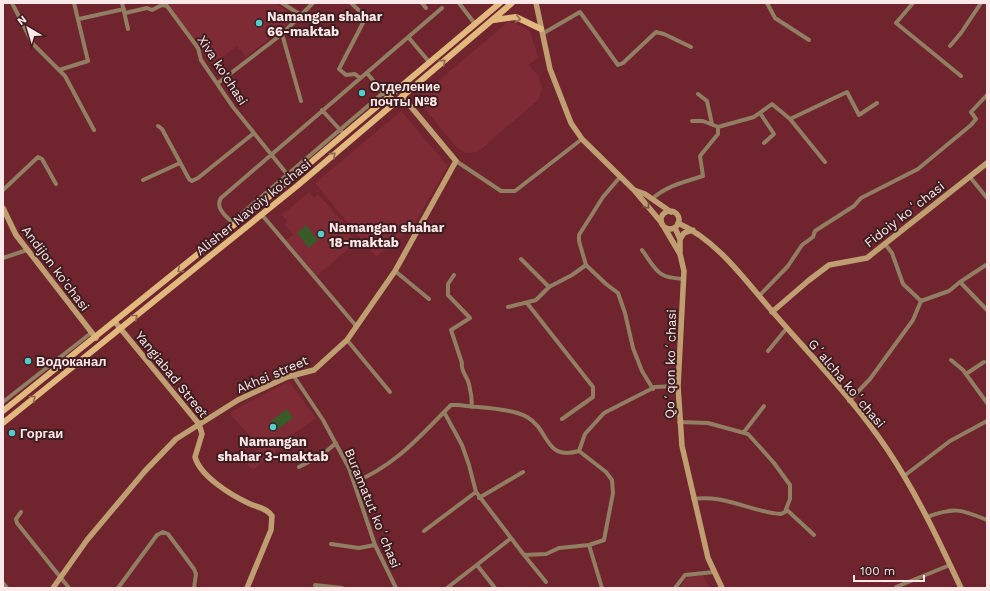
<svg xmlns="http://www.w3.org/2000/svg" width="990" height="591" viewBox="0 0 990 591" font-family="'Work Sans',sans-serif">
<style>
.built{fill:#7f2b36}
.pitch{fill:#395b28}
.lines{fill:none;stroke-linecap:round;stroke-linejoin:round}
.street{stroke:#927e62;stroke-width:4}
.secondary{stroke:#bf9f71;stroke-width:5.5}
.primary{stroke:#e1b87d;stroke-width:6}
.oneway{stroke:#906a4e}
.oneway2{stroke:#725040}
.poi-dot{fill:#52cdce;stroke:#3e1c1f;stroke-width:1.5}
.labels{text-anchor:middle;stroke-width:4;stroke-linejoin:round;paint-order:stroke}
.poi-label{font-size:13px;font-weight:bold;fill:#fce8e8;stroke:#3e1c1f;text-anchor:start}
.street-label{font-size:13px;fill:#fce8e8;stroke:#3e1c1f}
</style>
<rect width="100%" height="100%" fill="#6f242e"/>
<path class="built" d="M167,3H276L296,17L246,57L237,46L212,65L166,4Z
M509,21L522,26L530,31L538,57L529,65L539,77L542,89L539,99L478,152L465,153L457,148L417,99Z
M401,111L448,166L412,228L376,257L315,183Z
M309,192L314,198L318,194L352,232L350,234L356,242L317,276L286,240L293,234L284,224L287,221L282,215Z
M289,381L316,418L285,440L286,443L253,470L244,462L260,447L229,413Z
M703,575L710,588H680L688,576Z"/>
<path class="pitch" d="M306,225L318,240L309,248L297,233Z
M287,409L293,418L276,431L270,422Z"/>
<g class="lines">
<path class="street" d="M12,3L33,44L65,76L94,130
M122,3L128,29
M282,3L301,15
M351,3L365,16V19L339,69L346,75L355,74L360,78
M422,3L426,8
M459,3L475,24
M767,3L775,18L809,40
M913,3L896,23L961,76
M125,13L147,8L152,10L162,5L167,6L198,48L201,60L233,107L291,179
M79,19L124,9
M282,34L301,101
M542,34L580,12L618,65L623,63L656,32L664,34L691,47
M409,38L430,63
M950,46L961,33L981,3
M59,70L88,61L74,3
M367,73L384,94
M218,83L282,34L313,3
M698,94L707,101L712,124
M322,110L342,132
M760,113L774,134L764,143
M790,119L825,162
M692,121H703L718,127
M158,126L162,129L189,179L192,181L198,178L254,133
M456,161L501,191H515L582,139
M970,177L987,198
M143,180L180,163
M3,190L38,157L42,159L56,184
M652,199C666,186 684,182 703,176L700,156L718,134V127L754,117L772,104L790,119L847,92L859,115L877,103
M262,215L357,327
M232,222L383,93
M235,225C228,218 214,208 221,198L442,8
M642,250C657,271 657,278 684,279
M3,258L27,250
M521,259L549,287
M586,265L606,284L618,293L625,313L633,348L642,371L653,389
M395,271L429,299
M454,275L448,284V295L470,318L451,330L462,363C460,370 467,376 469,384C471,392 472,399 472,407
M960,282L986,265
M759,296L788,266L802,245L813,237L815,231L854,206L861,198L918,169L971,125L976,119L971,112L987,95
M921,301L949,291L960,282L987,310
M527,303L593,387V397L562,419
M508,307L536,300L549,287L572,275L586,265L579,241V235L603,197L620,177
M347,340L390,392
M768,351L787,328
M951,360L963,370L987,403
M966,374L984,362
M293,375L323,420L349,468L375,545L396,588
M849,401L870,379L913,320L921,301L903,284L892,253L885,244
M3,402L91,333
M444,412L462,445L469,465L476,492L524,555L546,554L559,548L589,545L604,540L613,493L612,480L606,472L579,451
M679,422L708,423L748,434L774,463L790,485V499L785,512L781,514C751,512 724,494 693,499
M744,432L764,406
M299,467L322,455L336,443
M904,476L950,441L987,421
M355,482C396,465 420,436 451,405H459C479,408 511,408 527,417C550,430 544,461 579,451L585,434L604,413L655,387L678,386
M479,498L523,472
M786,509L814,535
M21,512L16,519L17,523L69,588
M927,517C954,507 961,509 987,520
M424,531L476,492
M331,544L359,548L375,545
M589,545L602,588
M524,555L546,582
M477,565L495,588
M3,583L7,588
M315,585L342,588
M896,587L950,565
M118,588L157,535L163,532L168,534L194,569L196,574L194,588
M447,588L510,539
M675,588L685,575L714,572"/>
<path class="secondary" d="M536,3L550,69L571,123L582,139L634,190L661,222
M634,190L645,194L671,212
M3,208L16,235L96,338
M661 220a9 9 0 1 1 18 0a9 9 0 1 1-18 0Z
M678,223C718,241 744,279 772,311C811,356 853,399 887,449C916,492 939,541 961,588
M664,227L680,254L684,271L678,386L682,446L708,558L722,588
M675,228L680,239V252
M680,239L684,233L693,230
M772,312L808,281L829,265L867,258L987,163
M115,322L199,424L202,434L195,457C200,476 231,495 248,503C256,507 267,508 272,516L271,530L247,588
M53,588L87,540L145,471L176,439L238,400L287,377L314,370L347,340L395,271L456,161L402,96"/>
<path class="primary" d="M494,20L516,17L541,29
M3,411L291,179L500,3
M3,423L297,186L512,3"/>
</g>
<defs><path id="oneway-chevron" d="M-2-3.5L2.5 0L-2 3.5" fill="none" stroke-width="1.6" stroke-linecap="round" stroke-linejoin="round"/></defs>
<g class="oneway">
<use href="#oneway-chevron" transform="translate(518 19) rotate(13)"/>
<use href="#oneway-chevron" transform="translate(443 62) rotate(-40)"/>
<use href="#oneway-chevron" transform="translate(333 155) rotate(-40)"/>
<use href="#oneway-chevron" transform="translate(180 270) rotate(141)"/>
<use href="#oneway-chevron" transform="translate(135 317) rotate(-39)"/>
<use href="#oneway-chevron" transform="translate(33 398) rotate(-39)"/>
</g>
<use class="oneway2" href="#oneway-chevron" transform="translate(647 206) rotate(50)"/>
<g class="poi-dot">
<circle cx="259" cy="23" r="4"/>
<circle cx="362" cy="93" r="4"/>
<circle cx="321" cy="234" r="4"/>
<circle cx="28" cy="361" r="4"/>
<circle cx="273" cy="427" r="4"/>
<circle cx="12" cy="433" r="4"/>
</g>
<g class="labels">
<g class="poi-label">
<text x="267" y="21">Namangan shahar<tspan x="267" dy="15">66-maktab</tspan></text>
<text x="370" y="91">Отделение<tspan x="370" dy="15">почты №8</tspan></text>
<text x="329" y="232">Namangan shahar<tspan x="329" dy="15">18-maktab</tspan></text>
<text x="36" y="366">Водоканал</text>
<text x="20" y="438">Горгаи</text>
<text x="273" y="446" text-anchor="middle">Namangan<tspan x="273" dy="15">shahar 3-maktab</tspan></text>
</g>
<g class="street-label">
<text transform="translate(223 70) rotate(57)" y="5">Xiva ko'chasi</text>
<text transform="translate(253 207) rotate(-39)" y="5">Alisher Navoiy ko'chasi</text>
<text transform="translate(904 214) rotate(-38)" y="5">Fidoiy koʻchasi</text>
<text transform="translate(56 268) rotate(53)" y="5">Andijon ko'chasi</text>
<text transform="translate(670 364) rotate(-89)" y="5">Qoʻqon koʻchasi</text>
<text transform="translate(172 374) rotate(51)" y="5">Yangiabad Street</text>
<text transform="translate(272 374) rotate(-23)" y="5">Akhsi street</text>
<text transform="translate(847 383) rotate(50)" y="5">Gʻalcha koʻchasi</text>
<text transform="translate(373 508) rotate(68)" y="5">Buramatut koʻchasi</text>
</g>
</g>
<rect width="990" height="591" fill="none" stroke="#fce8e8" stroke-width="8"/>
<g transform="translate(28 28) rotate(322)" stroke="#3e1c1f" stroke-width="3" paint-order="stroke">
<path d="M0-3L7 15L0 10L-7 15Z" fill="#fce8e8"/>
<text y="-6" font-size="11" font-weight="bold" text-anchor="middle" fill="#fce8e8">N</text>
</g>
<path d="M854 575v6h70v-6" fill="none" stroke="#fce8e8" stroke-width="2"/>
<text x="860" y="575" font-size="12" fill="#fce8e8" stroke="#3e1c1f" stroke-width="3" paint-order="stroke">100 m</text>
</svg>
